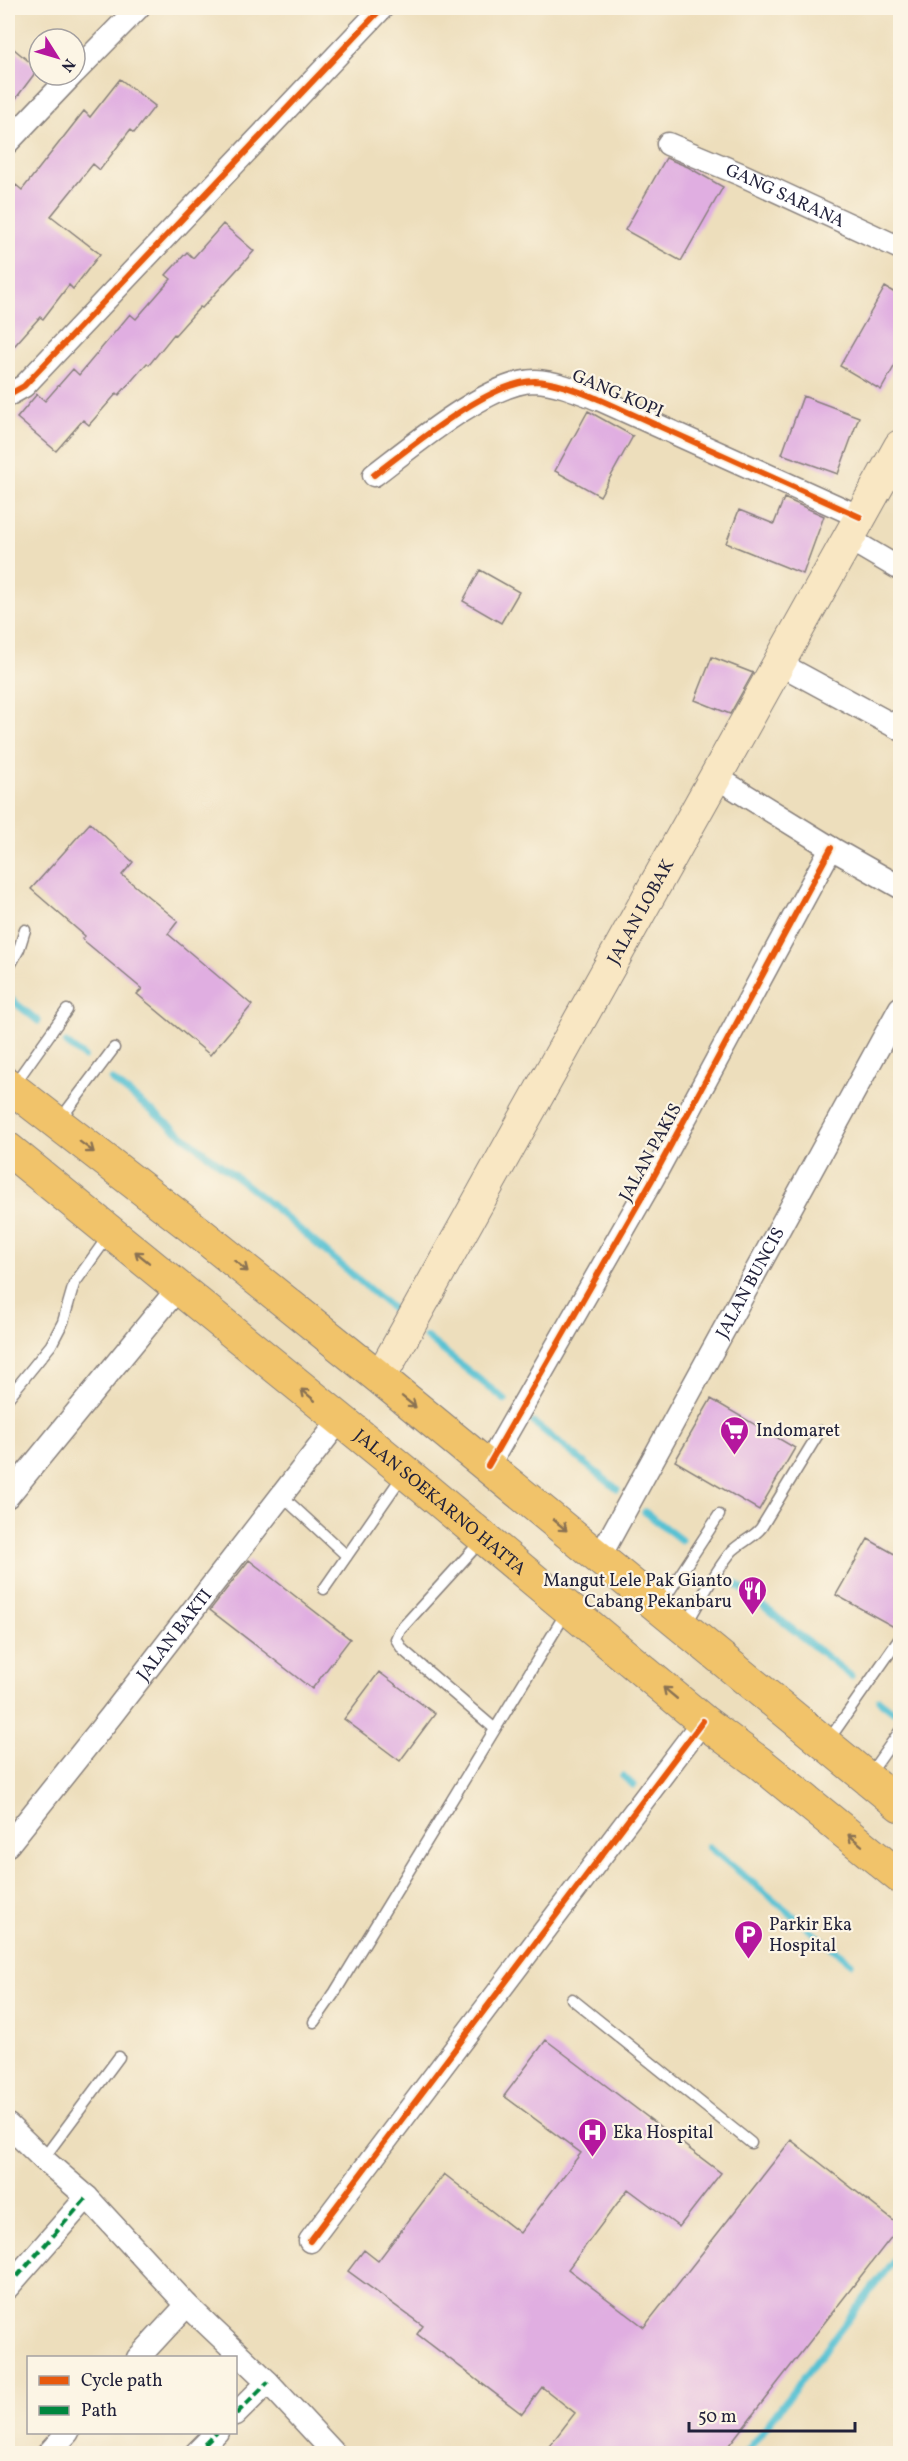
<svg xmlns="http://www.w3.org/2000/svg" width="908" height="2461" viewBox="0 0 908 2461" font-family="Vollkorn,serif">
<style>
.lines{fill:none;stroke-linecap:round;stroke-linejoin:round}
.stream{stroke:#57c1d3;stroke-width:7}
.building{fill:#e0aee1}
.lane-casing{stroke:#88807c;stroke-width:13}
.street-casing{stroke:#88807c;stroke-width:25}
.secondary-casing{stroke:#88807c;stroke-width:34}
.primary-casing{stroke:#88807c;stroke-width:35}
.lane{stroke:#fff;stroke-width:10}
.street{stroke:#fff;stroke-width:22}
.secondary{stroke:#f9e7c3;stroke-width:32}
.primary{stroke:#f1c36a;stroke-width:33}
.quiet{stroke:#00873e;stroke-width:4.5;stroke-dasharray:9 4.5;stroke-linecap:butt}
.cycleway-casing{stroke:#fcf5e5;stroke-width:10}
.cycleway{stroke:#e8590c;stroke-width:6}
.oneway{stroke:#8a7252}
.labels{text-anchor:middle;stroke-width:4.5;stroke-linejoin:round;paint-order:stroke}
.street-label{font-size:18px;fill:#22223b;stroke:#fcf5e5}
.poi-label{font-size:18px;fill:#22223b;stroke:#fcf5e5;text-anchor:start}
</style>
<rect width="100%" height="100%" fill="#fcf5e5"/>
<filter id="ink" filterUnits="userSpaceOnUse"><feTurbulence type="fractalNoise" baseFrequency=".0167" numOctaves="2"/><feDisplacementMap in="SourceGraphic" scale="12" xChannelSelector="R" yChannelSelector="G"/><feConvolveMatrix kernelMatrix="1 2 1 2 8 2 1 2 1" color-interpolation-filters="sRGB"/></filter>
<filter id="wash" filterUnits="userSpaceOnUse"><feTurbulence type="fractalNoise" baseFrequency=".008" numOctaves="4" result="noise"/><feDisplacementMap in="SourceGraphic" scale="24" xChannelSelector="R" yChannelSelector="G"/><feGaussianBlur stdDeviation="1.35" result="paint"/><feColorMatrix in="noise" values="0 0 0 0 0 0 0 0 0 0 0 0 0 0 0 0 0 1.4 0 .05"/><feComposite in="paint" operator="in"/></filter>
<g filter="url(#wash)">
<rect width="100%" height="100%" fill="#eddebc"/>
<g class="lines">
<path class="stream" d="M8,997L38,1021
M66,1043L84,1057
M112,1080L263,1198L395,1311
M426,1337L505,1400
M534,1423L617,1489
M645,1512L681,1540
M733,1582L851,1676
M879,1700L893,1711
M623,1776L633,1785
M709,1847L851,1963
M745,2454L900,2252"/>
</g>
<g id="blocks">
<path class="building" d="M8,44L38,69L8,109Z
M120,79L155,106L134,133L130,130L100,170L93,164L51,216L100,254L73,289L69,285L43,319L40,317L8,353V196L16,185L22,190L84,111L90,117Z
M666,158L688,167L723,187L681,261L625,230Z
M223,224L254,251L202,308L200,307L175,335L174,334L149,365L147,363L119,395L117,393L89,425L83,420L56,451L17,418L37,394L45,401L73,369L79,375L130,314L136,319L171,279L166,275L187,252L193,258Z
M885,287L900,296V356L881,390L840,366Z
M803,396L859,417L838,474L782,454Z
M588,411L633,436L600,496L555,471Z
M784,498L824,516L803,574L726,543L739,510L774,524Z
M480,570L519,592L501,623L463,601Z
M712,657L753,673L730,714L695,700Z
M90,823L133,862L122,875L178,921L168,934L252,1005L210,1055L137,994L142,989L82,939L85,936L31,889Z
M711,1399L795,1448L759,1510L675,1461Z
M868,1539L900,1557V1615L894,1627L836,1595Z
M249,1560L350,1639L312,1689L210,1610Z
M379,1672L435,1714L400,1761L344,1719Z
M546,2040L721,2173L679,2227L628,2189L568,2269L644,2327L791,2140L900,2226L722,2454H543L575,2413L542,2387L522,2414L417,2334L423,2326L348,2271L364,2250L378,2261L444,2174L520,2233L581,2153L504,2096Z"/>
</g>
</g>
<g filter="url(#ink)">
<use href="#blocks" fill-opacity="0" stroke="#88807c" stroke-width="1.5"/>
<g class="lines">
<defs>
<path id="lane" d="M8,969L19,949L25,930
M13,1086L67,1010
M59,1121L114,1048
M8,1398L51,1345L63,1322L74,1284L109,1235
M282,1496L347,1556
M482,1540L400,1630L396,1639L403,1650L495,1729
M324,1589L403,1475
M661,1604L719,1515
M687,1623C701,1600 714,1572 732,1551C741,1542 753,1538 761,1528L820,1431
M828,1741L900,1638
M869,1775L900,1731
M572,1999L751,2143
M314,2022L335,1992L567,1611
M43,2159L119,2057"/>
<g id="street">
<path d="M75,72L138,8"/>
<path d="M8,142L72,75"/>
<path id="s1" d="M668,144L740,174L900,248"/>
<path d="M8,395L24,386L382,8"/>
<path d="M374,475C411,447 489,381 535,381C558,382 580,392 601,400L860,517"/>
<path d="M849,539L900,569"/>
<path d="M780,664L900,729"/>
<path d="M716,777L831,848L900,887"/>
<path d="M488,1466L653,1178L831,848"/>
<path d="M8,1496L179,1287"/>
<path id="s2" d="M599,1558L900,1008"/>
<path id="s3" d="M8,1845L111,1716L339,1421"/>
<path d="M8,2125L43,2159L87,2197L187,2305L268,2382L335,2454"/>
<path d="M310,2241L703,1721"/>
<path d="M8,2287L87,2197"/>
<path d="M138,2358L187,2305"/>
<path d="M236,2414L268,2382"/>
<path d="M48,2454L68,2432"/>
<path d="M195,2454L217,2432"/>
</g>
<g id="secondary">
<path id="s4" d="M380,1378L900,446"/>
</g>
<g id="primary">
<path d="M8,1085L197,1231L380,1378L900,1805"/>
<path id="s5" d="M8,1149L405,1472L703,1721L761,1764L900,1877"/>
</g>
</defs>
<use href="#lane" class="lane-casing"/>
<use href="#street" class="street-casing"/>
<use href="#secondary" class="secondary-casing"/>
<use href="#primary" class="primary-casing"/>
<use href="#lane" class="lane"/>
<use href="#street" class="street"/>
<use href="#secondary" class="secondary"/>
<use href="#primary" class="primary"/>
<path class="quiet" d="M8,2287L87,2197
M236,2414L268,2382
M195,2454L217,2432"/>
<defs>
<path id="cycleway" d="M8,395L24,386L382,8
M374,475C411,447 489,381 535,381C558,382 580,392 601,400L860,517
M488,1466L653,1178L831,848
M310,2241L703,1721"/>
</defs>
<use href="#cycleway" class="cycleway-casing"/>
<use href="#cycleway" class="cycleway"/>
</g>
<defs><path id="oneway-shaft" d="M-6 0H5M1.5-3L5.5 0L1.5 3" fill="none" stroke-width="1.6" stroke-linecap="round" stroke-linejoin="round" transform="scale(1.5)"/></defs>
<g class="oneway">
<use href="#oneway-shaft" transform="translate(87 1147) rotate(37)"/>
<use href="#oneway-shaft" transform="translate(142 1257) rotate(-141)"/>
<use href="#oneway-shaft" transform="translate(241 1266) rotate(39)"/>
<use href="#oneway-shaft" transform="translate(308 1395) rotate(-140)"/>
<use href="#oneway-shaft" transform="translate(409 1402) rotate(39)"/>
<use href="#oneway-shaft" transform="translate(560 1525) rotate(40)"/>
<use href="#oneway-shaft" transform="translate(670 1693) rotate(-140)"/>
<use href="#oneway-shaft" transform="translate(855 1840) rotate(-141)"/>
</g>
</g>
<defs>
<symbol id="supermarket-pin" viewBox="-11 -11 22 30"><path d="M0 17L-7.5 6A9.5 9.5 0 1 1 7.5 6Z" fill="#b5179e" stroke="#fcf5e5"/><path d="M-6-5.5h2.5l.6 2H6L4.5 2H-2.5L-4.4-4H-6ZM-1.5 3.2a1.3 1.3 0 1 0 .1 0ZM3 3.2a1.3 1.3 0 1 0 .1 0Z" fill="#fff"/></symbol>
<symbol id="restaurant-pin" viewBox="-11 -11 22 30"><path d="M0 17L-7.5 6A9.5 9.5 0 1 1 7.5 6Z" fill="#b5179e" stroke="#fcf5e5"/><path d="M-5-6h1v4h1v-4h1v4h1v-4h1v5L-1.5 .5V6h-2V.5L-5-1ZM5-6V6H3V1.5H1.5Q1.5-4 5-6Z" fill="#fff"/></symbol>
<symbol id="parking-pin" viewBox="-11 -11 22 30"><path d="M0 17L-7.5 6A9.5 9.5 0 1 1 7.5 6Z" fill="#b5179e" stroke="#fcf5e5"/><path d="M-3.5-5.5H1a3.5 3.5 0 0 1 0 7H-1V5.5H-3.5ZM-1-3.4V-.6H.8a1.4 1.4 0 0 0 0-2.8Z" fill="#fff"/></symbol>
<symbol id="hospital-pin" viewBox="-11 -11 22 30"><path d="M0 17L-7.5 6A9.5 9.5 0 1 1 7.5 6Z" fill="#b5179e" stroke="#fcf5e5"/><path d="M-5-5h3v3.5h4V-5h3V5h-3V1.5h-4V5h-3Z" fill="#fff"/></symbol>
</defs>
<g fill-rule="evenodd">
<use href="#supermarket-pin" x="718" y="1414" width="33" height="45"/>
<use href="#restaurant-pin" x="736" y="1574" width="33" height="45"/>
<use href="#parking-pin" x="732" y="1918" width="33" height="45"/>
<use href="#hospital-pin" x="576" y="2116" width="33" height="45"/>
</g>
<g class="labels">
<g class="street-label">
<text dy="6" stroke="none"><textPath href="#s1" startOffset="128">GANG SARANA</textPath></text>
<text transform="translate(618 393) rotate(23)" y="6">GANG KOPI</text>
<text dy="6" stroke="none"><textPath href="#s4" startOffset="534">JALAN LOBAK</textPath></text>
<text transform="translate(650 1152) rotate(-61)" y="6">JALAN PAKIS</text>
<text dy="6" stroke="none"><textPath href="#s2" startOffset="314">JALAN BUNCIS</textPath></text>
<text dy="6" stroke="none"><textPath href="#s5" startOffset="558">JALAN SOEKARNO HATTA</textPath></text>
<text dy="6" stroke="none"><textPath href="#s3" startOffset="268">JALAN BAKTI</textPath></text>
</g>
<g class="poi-label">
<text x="756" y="1436">Indomaret</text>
<text x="732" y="1586" text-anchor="end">Mangut Lele Pak Gianto<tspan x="732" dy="21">Cabang Pekanbaru</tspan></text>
<text x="769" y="1930">Parkir Eka<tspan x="769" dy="21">Hospital</tspan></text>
<text x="613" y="2138">Eka Hospital</text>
</g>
</g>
<rect width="908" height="2461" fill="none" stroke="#fcf5e5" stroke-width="30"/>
<rect x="27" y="2356" width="210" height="78" fill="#fcf5e5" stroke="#a5a1a1" stroke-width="1.5"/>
<rect x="39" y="2376" width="30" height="9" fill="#e8590c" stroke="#a5a1a1" stroke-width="1.5"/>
<text x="81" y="2386" font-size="18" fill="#22223b">Cycle path</text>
<rect x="39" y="2406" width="30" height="9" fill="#00873e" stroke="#a5a1a1" stroke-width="1.5"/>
<text x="81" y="2416" font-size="18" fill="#22223b">Path</text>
<g transform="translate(57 57) rotate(127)"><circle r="28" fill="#fcf5e5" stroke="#a5a1a1" stroke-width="1.5"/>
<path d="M0-4.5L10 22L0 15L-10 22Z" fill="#b5179e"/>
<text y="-9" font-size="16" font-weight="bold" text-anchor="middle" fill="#22223b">N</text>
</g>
<path d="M689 2422v9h166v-9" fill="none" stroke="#22223b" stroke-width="3"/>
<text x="698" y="2422" font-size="18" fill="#22223b" stroke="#fcf5e5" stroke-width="4.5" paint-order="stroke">50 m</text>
</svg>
